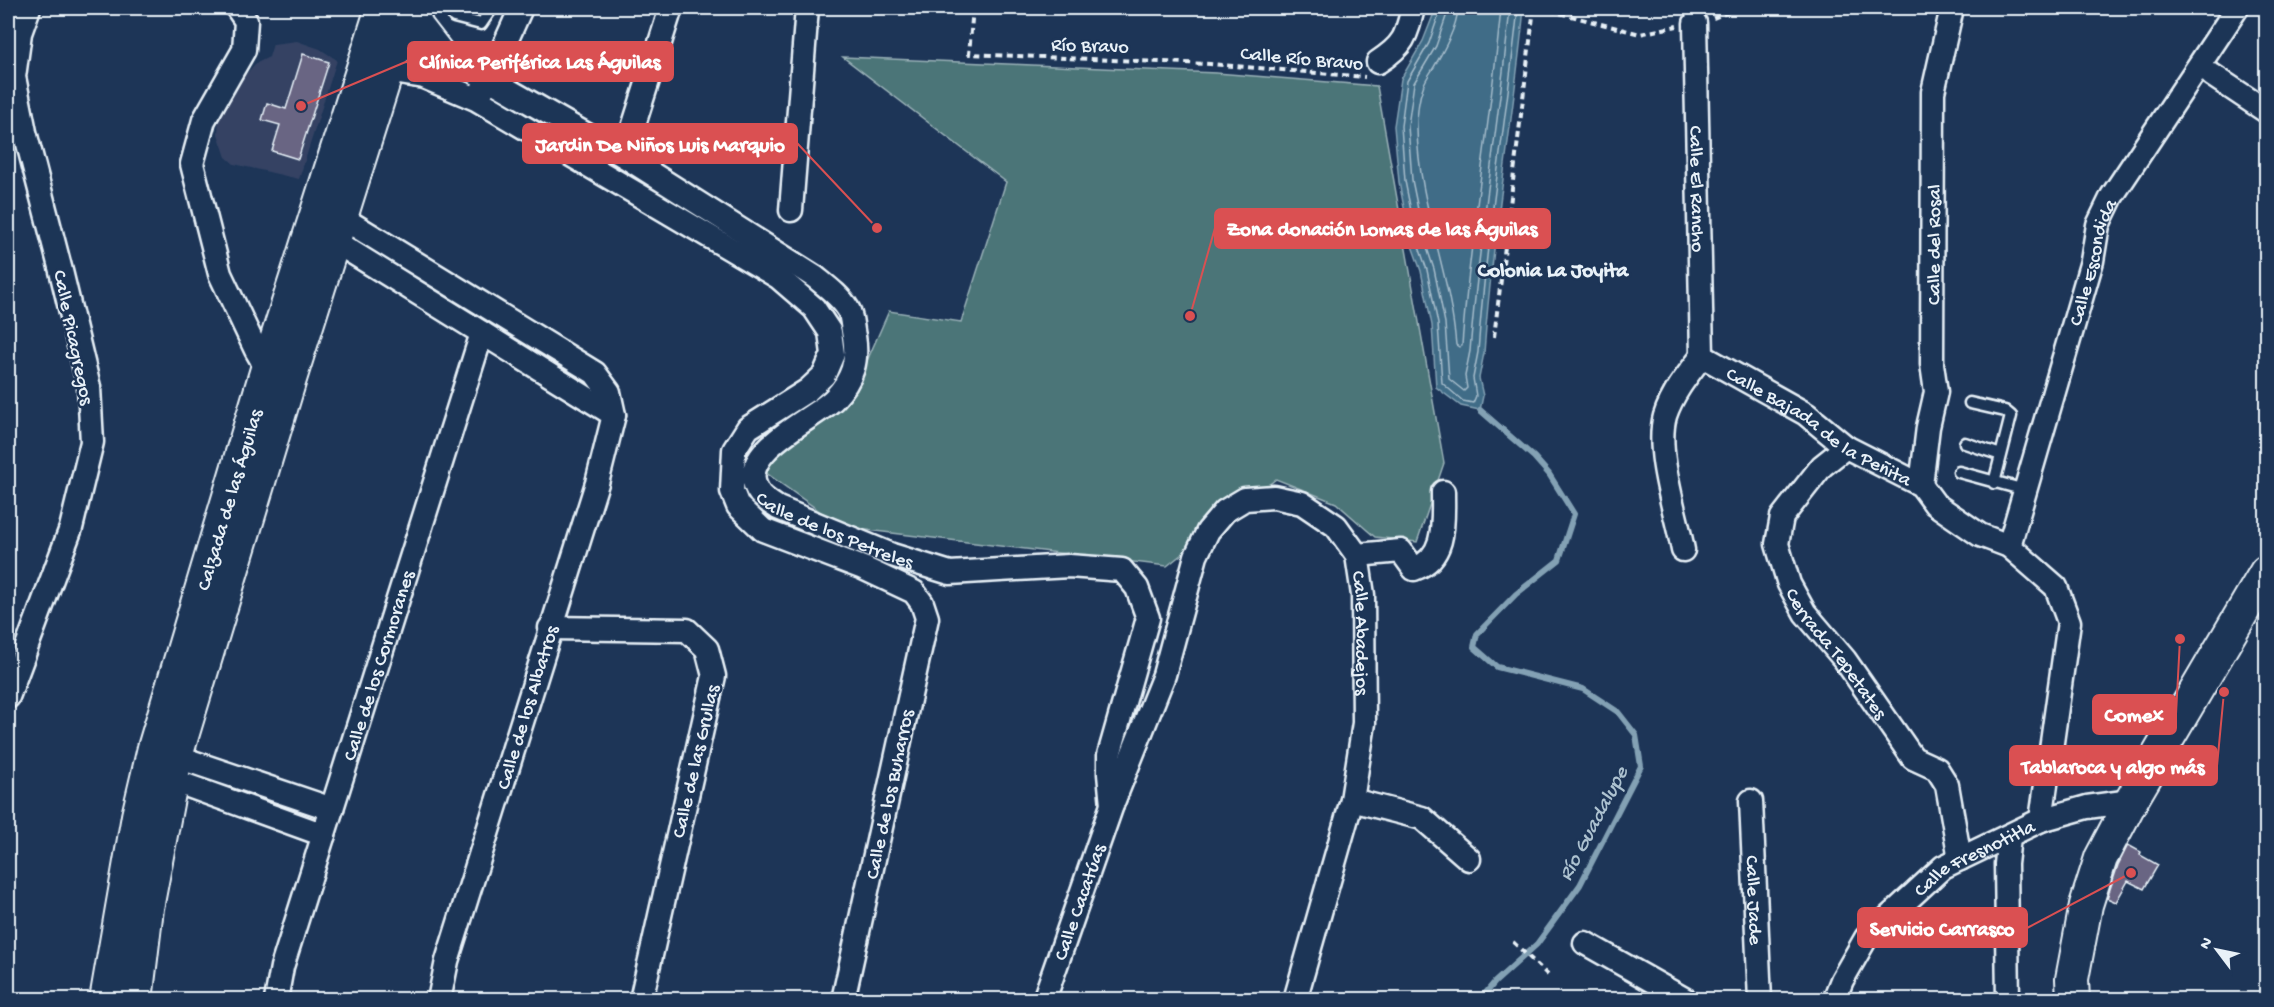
<svg xmlns="http://www.w3.org/2000/svg" width="2274" height="1007" viewBox="0 0 2274 1007" font-family="'Gochi Hand',sans-serif">
<style>
.built{fill:#344364}
.green{fill:#4c7478;stroke:#9ab2b8;stroke-width:1.5}
.water{fill:#406c87;stroke:#83a1b4;stroke-width:1.5}
.lines{fill:none;stroke-linecap:round;stroke-linejoin:round}
.shore{stroke:#a5bccb;stroke-width:1.5}
.stream{stroke:#83a1b4;stroke-width:6}
.building{fill:#696583;stroke:#e8f1f8;stroke-width:1.5}
.service-casing{stroke:#e8f1f8;stroke-width:15}
.minor-casing{stroke:#e8f1f8;stroke-width:27}
.secondary-casing{stroke:#e8f1f8;stroke-width:36}
.path{stroke:#e8f1f8;stroke-width:4;stroke-dasharray:6 4.5;stroke-linecap:butt}
.service{stroke:#1d3557;stroke-width:10}
.minor{stroke:#1d3557;stroke-width:22}
.secondary{stroke:#1d3557;stroke-width:32}
.labels{text-anchor:middle;stroke-width:5;stroke-linejoin:round;paint-order:stroke}
.street-label{font-size:20px;fill:#e8f1f8;stroke:#1d3557}
.neighbourhood-label{font-size:21px;font-weight:bold;fill:#e8f1f8;stroke:#1d3557}
.water-label{font-size:21px;font-style:italic;fill:#adc2d0;stroke:#1d3557}
.leader{fill:none;stroke:#da5052;stroke-width:2}
.callout-dot{fill:#da5052;stroke:#1d3557;stroke-width:2}
.callout{fill:#da5052;stroke:#da5052;stroke-width:2}
.callout-label{font-size:21px;text-anchor:middle;font-weight:bold;fill:#fff}
</style>
<rect width="100%" height="100%" fill="#1d3557"/>
<filter id="ink" filterUnits="userSpaceOnUse"><feTurbulence type="fractalNoise" baseFrequency=".0167" numOctaves="2"/><feDisplacementMap in="SourceGraphic" scale="12" xChannelSelector="R" yChannelSelector="G"/><feConvolveMatrix kernelMatrix="1 2 1 2 8 2 1 2 1" color-interpolation-filters="sRGB"/></filter>
<g filter="url(#ink)">
<path class="built" d="M297,41L320,49L337,60L299,179L234,164L226,157L218,134L219,115L236,85L255,64L269,57L273,44Z"/>
<path class="green" d="M843,57L1216,73L1377,86L1444,463L1417,542L1375,537L1336,503L1276,479L1167,566L842,527L755,465L866,363L889,311L961,322L1006,182Z"/>
<path class="water" d="M1436,8H1524C1513,123 1492,237 1484,353L1479,378L1483,396L1480,410L1461,406L1436,387L1432,325L1421,271L1411,243L1399,182L1394,126L1401,79L1423,41Z"/>
<g class="lines">
<path class="shore" d="M1441,8L1429,43L1407,81L1401,126L1405,181L1417,241L1427,270L1438,324L1442,383L1463,401L1473,403L1476,396L1473,378L1478,352C1486,237 1506,122 1518,8
M1449,8L1436,46L1414,83L1408,126L1412,180L1424,239L1434,269L1445,323L1449,379L1464,391L1467,388L1465,376L1470,351C1479,236 1499,122 1510,8
M1458,8C1457,27 1444,50 1434,67C1430,73 1425,80 1423,87C1419,98 1417,116 1417,128C1418,203 1450,271 1456,345L1459,347L1462,345C1470,232 1491,120 1501,8"/>
<path class="stream" d="M1480,410L1534,457L1549,474L1574,514L1559,560L1516,594L1477,634L1474,647L1497,667L1583,689L1618,712L1636,735L1641,766L1580,885L1537,944L1495,982L1480,1000"/>
</g>
<path class="building" d="M303,54L329,62L298,159L272,151L280,125L262,120L267,103L286,109Z
M2128,845L2141,852L2140,855L2158,865L2144,889L2128,881L2116,902L2107,898L2118,865Z"/>
<g class="lines">
<defs>
<path id="service" d="M457,8L454,17L481,24L492,8
M1970,403L2005,411L2011,416L1994,483
M1965,443L2001,455
M1959,472L2025,490"/>
<g id="minor">
<path d="M237,8L246,21L244,50L204,120L192,164L220,274L256,350L267,369L275,373"/>
<path id="s1" d="M1695,23L1702,356"/>
<path id="s2" d="M381,41L394,47L438,54L489,79L624,156L815,277C826,286 840,296 848,309C852,315 852,328 854,336C858,361 853,379 834,399C813,420 730,454 760,494C764,499 772,504 778,508L892,555L950,573L1069,566L1122,570L1137,588L1148,618L1109,755V774L1112,805"/>
<path d="M1378,62C1404,45 1406,37 1413,8"/>
<path d="M374,69L424,77L476,99L778,277L814,308L830,332L833,354L824,375L808,390L748,428L734,450L732,491L738,506L763,530L863,568L914,592L922,603L927,618L843,1000"/>
<path d="M2212,75L2266,111"/>
<path d="M482,90L489,79L521,8"/>
<path d="M624,156L671,8"/>
<path d="M791,210L807,8"/>
<path d="M341,217L595,373L609,392L614,415L597,483L447,961L439,1000"/>
<path d="M334,241L614,415"/>
<path id="s3" d="M1846,447L1822,466L1782,517L1777,544L1789,584L1805,613L1845,660L1913,758L1937,769L1947,785L1960,859"/>
<path id="s4" d="M1921,485L1928,427L1936,392L1932,364L1933,92L1952,8"/>
<path id="s5" d="M2009,546L2092,261L2098,225L2112,196L2237,8"/>
<path id="s6" d="M1683,550C1676,513 1655,451 1665,416C1672,394 1688,374 1702,356L1806,414L1846,447L1921,485L1935,504L1980,535L2009,546L2056,587L2069,622L2041,820"/>
<path d="M1357,555L1401,551L1414,569C1447,558 1443,521 1443,492"/>
<path d="M550,628L687,630L707,649L714,676L641,1000"/>
<path d="M8,697L71,528L92,442L89,387L61,271L25,132L14,77L20,33L29,8"/>
<path d="M163,752L332,809"/>
<path d="M158,775L324,835"/>
<path d="M1352,800L1422,818L1469,859"/>
<path id="s7" d="M1751,801L1760,1000"/>
<path d="M1585,943L1686,1000"/>
<path id="s8" d="M276,1000L282,967L482,333"/>
<path id="s9" d="M1044,1000L1112,805L1164,675L1196,556L1208,531L1225,511L1245,499L1274,497L1302,503L1336,526L1357,555L1363,595L1364,723L1352,800L1295,1000"/>
<path id="s10" d="M1834,1000L1842,980L1866,938L1943,867L2041,820L2087,807L2131,801"/>
<path d="M2008,1000L2006,864L2009,837"/>
</g>
<g id="secondary">
<path d="M411,8L417,27L438,54"/>
<path id="s11" d="M106,1000L138,816L154,748L267,369L382,8"/>
<path d="M136,1000L147,908L176,756L290,379L407,8"/>
<path d="M2073,1000L2072,979L2086,905L2101,858L2131,801L2266,572"/>
</g>
</defs>
<use href="#service" class="service-casing"/>
<use href="#minor" class="minor-casing"/>
<use href="#secondary" class="secondary-casing"/>
<path class="path" d="M973,8L969,54L1210,64L1365,77
M1540,8L1640,34L1677,26
M1713,18L1740,8
M1494,337L1534,8
M1513,942L1549,976"/>
<use href="#service" class="service"/>
<use href="#minor" class="minor"/>
<use href="#secondary" class="secondary"/>
</g>
</g>
<g class="labels">
<g class="street-label">
<text transform="translate(1090 44) rotate(2)" y="7">Río Bravo</text>
<text transform="translate(1302 57) rotate(5)" y="7">Calle Río Bravo</text>
<text dy="7" stroke="none"><textPath href="#s1" startOffset="166">Calle El Rancho</textPath></text>
<text dy="7" stroke="none"><textPath href="#s4" startOffset="242">Calle del Rosal</textPath></text>
<text dy="7" stroke="none"><textPath href="#s5" startOffset="296">Calle Escondida</textPath></text>
<text transform="translate(75 337) rotate(78)" y="7">Calle Picagregos</text>
<text dy="7" stroke="none"><textPath href="#s6" startOffset="344">Calle Bajada de la Peñita</textPath></text>
<text dy="7" stroke="none"><textPath href="#s11" startOffset="516">Calzada de las Águilas</textPath></text>
<text dy="7" stroke="none"><textPath href="#s2" startOffset="858">Calle de los Petreles</textPath></text>
<text dy="7" stroke="none"><textPath href="#s9" startOffset="760">Calle Abadejos</textPath></text>
<text dy="7" stroke="none"><textPath href="#s3" startOffset="249">Cerrada Tepetates</textPath></text>
<text dy="7" stroke="none"><textPath href="#s8" startOffset="350">Calle de los Cormoranes</textPath></text>
<text transform="translate(526 707) rotate(-73)" y="7">Calle de los Albatros</text>
<text transform="translate(694 761) rotate(-77)" y="7">Calle de las Grullas</text>
<text transform="translate(888 794) rotate(-78)" y="7">Calle de los Buharros</text>
<text dy="7" stroke="none"><textPath href="#s10" startOffset="206">Calle Fresnotitla</textPath></text>
<text dy="7" stroke="none"><textPath href="#s7" startOffset="99">Calle Jade</textPath></text>
<text dy="7" stroke="none"><textPath href="#s9" startOffset="104">Calle Cacatúas</textPath></text>
</g>
<g class="neighbourhood-label">
<text x="1553" y="276">Colonia La Joyita</text>
</g>
<g class="water-label">
<text transform="translate(1592 823) rotate(-62)" y="7">Río Guadalupe</text>
</g>
</g>
<path class="leader" d="M301 106L408 61M877 228L797 143M1190 316L1215 228M2180 639L2176 714M2224 692L2217 766M2131 873L2027 928"/>
<g class="callout-dot">
<circle cx="301" cy="106" r="6"/>
<circle cx="877" cy="228" r="6"/>
<circle cx="1190" cy="316" r="6"/>
<circle cx="2180" cy="639" r="6"/>
<circle cx="2224" cy="692" r="6"/>
<circle cx="2131" cy="873" r="6"/>
</g>
<g class="callout">
<rect x="408" y="42" width="265" height="39" rx="6"/>
<rect x="523" y="124" width="274" height="39" rx="6"/>
<rect x="1215" y="209" width="335" height="39" rx="6"/>
<rect x="2093" y="695" width="83" height="39" rx="6"/>
<rect x="2010" y="746" width="207" height="39" rx="6"/>
<rect x="1858" y="908" width="169" height="39" rx="6"/>
</g>
<g class="callout-label">
<text x="540" y="68">Clínica Periférica Las Águilas</text>
<text x="660" y="151">Jardin De Niños Luis Marquio</text>
<text x="1382" y="235">Zona donación Lomas de las Águilas</text>
<text x="2134" y="721">Comex</text>
<text x="2113" y="773">Tablaroca y algo más</text>
<text x="1942" y="935">Servicio Carrasco</text>
</g>
<rect width="2274" height="1007" fill="none" stroke="#1d3557" stroke-width="30"/>
<rect x="15" y="15" width="2244" height="977" fill="none" stroke="#e8f1f8" stroke-width="2" filter="url(#ink)"/>
<g transform="translate(2217 950) rotate(302)" stroke="#1d3557" stroke-width="4.5" paint-order="stroke">
<path d="M0-4.5L10 22L0 15L-10 22Z" fill="#e8f1f8"/>
<text y="-9" font-size="16" font-weight="bold" text-anchor="middle" fill="#e8f1f8">N</text>
</g>
</svg>
